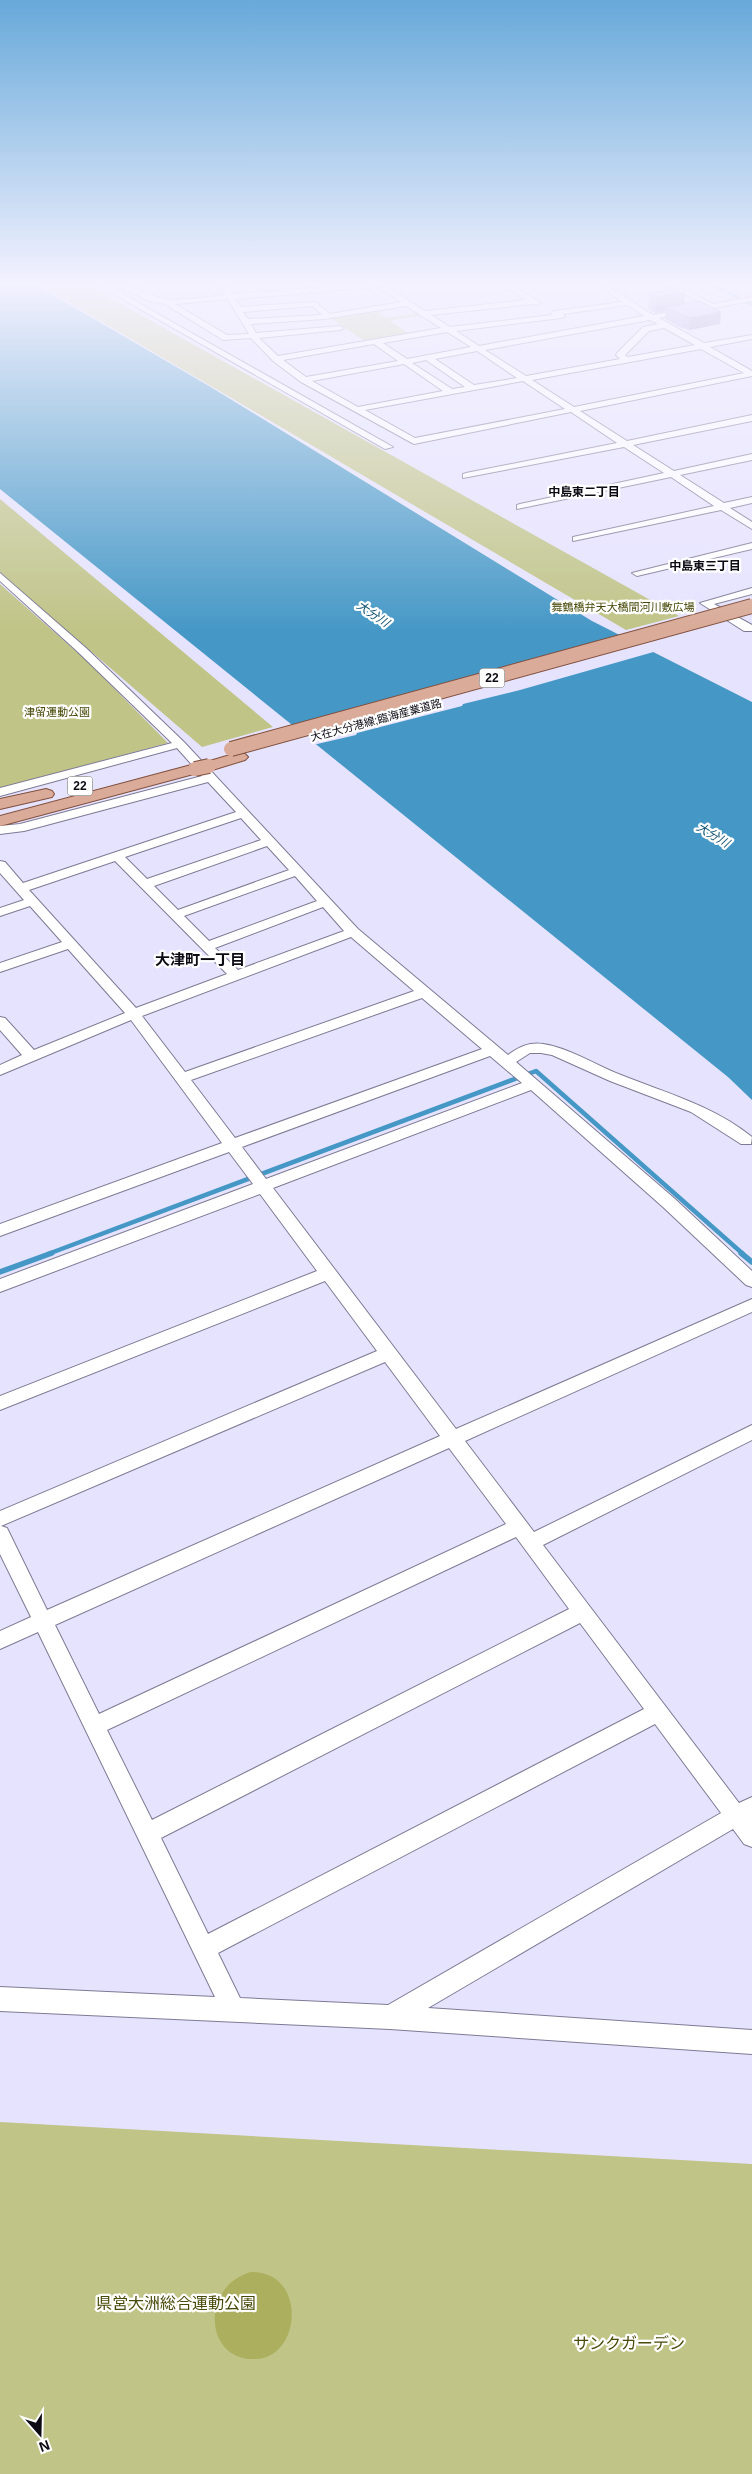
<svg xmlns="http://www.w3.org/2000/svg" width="752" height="2474" viewBox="0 0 752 2474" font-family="Arial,'Noto Sans JP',sans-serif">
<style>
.green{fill:#c0c486}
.forest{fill:#abaf5e}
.water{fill:#4598c6}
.pier{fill:#e6e3ff}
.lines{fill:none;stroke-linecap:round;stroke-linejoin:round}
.stream-far2{stroke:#4598c6;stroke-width:2.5}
.stream-far1{stroke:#4598c6;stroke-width:4.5}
.stream{stroke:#4598c6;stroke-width:5.5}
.minor-casing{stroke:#7e7a94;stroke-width:2}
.major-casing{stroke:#814f3e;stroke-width:2}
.minor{fill:#fff;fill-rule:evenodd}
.major{fill:#d9ab98;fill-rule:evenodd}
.major-bridge-casing{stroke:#814f3e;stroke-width:16;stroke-linecap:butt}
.major-bridge{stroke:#d9ab98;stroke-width:14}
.wall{fill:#a398d9}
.shaded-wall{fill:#847cb0}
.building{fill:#bdb1fc;stroke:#847cb0}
.labels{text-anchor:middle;stroke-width:4.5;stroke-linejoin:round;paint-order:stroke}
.far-park-label{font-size:11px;fill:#494a0a;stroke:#fff}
.far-street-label{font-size:11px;fill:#0c0b14;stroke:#fff}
.far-neighbourhood-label{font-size:12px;font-weight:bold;fill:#0c0b14;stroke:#fff}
.far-water-label{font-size:12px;font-style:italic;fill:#0f5171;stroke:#fff}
.shield{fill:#fff;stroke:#55545a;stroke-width:1}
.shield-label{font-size:12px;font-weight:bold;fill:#0c0b14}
.neighbourhood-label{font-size:15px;font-weight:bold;fill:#0c0b14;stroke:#fff}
.near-park-label{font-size:16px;fill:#494a0a;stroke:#fff}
</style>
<rect width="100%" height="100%" fill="#e6e3ff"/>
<path class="green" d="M39,285H87L679,616L626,630Z
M375,310L387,318L419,313L421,315L390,321L409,334L366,342L331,318Z
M0,499L273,727L202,747L0,573Z
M0,584L88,662L168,743L0,788Z
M0,2122L752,2164V2474H0Z"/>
<path class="forest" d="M251,2272C307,2271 302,2357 256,2359C204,2362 200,2286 251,2272Z"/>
<path class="water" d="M0,285H36L209,386L592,621L752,702V1100L728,1077L0,489Z"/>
<path class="pier" d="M624,634L657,651L520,690L463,704L462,706L357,733L356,735L313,745L289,726Z"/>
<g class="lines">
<path class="stream-far2" d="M713,285L752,305"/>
<path class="stream-far1" d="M48,1254L536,1071L743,1254"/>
<path class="stream" d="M741,1253L752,1262
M0,1272L52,1253"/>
<defs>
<path id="minor" d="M98,285H107L393,447L385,449Z
M117,285C134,283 149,298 166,299C185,301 206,297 225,295L220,285H226L233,294L355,285H384L425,311L526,300L502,285H511L541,303L537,305L532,304L431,315L450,327L552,315L551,313L555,311L622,302L599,285H606L653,315L705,305L668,285H676L713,304L752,297V301L659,318L704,343L752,335V339L710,347L752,371V376L580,411L627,441L752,415V421L633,445L674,471L752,454V460L680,475L724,503L752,497V503L730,508L752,522V529L721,510L573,541V537L714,506L671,477L517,509V505L520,504L664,473L624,447L463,478V474L466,473L617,443L571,412L414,444L301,382L273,361L251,338L223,340L165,304L149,301ZM378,287L401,302L330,314L315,302L241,307L235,299ZM228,299L249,334L227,335L175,304ZM628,305L644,316L479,346L456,331L561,318L565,316L563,314ZM313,306L322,315L248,319L243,312ZM406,306L441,328L278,356L259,338L340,330L344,328L340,326L256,333L251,324L324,319ZM650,320L658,324L643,327L617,353L616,355L620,359L526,376L485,350ZM664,328L695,345L628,357L625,355L649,331ZM447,332L471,347L407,359L383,343ZM374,344L398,361L306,377L283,360ZM701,349L744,373L574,407L532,380ZM477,351L517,378L474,385L435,359ZM426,360L465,387L452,389L412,363ZM404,364L443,391L358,407L312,381ZM523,381L565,409L415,438L365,410Z
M752,543V549L637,576L632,573Z
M0,573L86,648L184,742L358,929L508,1055C519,1047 529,1042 543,1044C570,1048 595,1065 621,1075C666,1093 714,1106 752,1137L751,1144H741L691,1112L610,1081L552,1055L541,1053H530L516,1062L675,1199L752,1271V1287L746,1285L663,1207L531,1090L273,1188L456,1429L752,1299V1312L465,1441L534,1532L752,1425V1440L543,1545L739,1803L752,1797V1847L744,1844L733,1829L428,2008L752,2030V2054L390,2029L0,2011V1987L215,1997L38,1632L0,1649V1631L31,1617L0,1554V1511L377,1351L325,1281L0,1410V1396L317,1271L260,1194L0,1292V1279L253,1184L229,1152L0,1236V1224L222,1143L131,1020L0,1075V1065L22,1055L0,1030V1017L5,1018L34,1050L125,1013L68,949L0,972V963L62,942L30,906L0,916V908L24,900L0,873V861L5,862L23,883L236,812L208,782L24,831L0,834V826L20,824L202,776L177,748L0,796V788L172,743L78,652L0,581ZM241,818L261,840L147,879L125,857ZM267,846L289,870L178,910L154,886ZM115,861L227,974L136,1008L29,890ZM295,876L317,901L209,941L184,916ZM323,907L344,931L238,970L215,948ZM351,937L414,991L185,1072L142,1016ZM422,998L482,1049L235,1138L191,1080ZM490,1056L522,1083L266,1179L242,1147ZM385,1362L440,1436L47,1610L7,1528L1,1526ZM449,1448L506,1524L99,1714L55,1625ZM516,1537L569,1609L152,1820L107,1730ZM580,1623L644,1709L208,1934L161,1838ZM655,1724L721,1813L388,2005L240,1998L218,1953Z
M752,588V594L714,604L752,625V631H744L700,603Z"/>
<path id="major" d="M240,752L245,754L248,757L245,760L209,771L201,766L203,763Z
M195,764L201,766L203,769L201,772L0,826V816Z
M46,789L52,791L54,794L52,797L0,809V799Z"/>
</defs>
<use href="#minor" class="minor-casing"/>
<use href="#major" class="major-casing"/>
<use href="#minor" class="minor"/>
<use href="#major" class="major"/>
<defs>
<path id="major-bridge" d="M231,749L752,606
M195,769L209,766"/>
</defs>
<use href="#major-bridge" class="major-bridge-casing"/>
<use href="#major-bridge" class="major-bridge"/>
</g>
<path class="wall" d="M649,293L684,304L721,312L720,324L689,330L680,327L665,319L666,311L655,313L648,309Z"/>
<path class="shaded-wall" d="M685,292L684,307H666V311L655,313L656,297Z
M721,312L720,324L689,330L690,318Z"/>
<path class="building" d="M670,289L674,292H685L656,297L649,293Z
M700,301L721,312L690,318L681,315L666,307Z"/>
<linearGradient id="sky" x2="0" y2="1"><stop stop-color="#67a9da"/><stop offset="0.45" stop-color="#f4f2ff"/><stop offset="1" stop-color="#f4f2ff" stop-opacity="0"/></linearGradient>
<rect width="752" height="631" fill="url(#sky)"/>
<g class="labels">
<g class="far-park-label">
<text x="623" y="611">舞鶴橋弁天大橋間河川敷広場</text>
<text x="57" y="716">津留運動公園</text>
</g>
<g class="far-street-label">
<text transform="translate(376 720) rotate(-15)" y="4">大在大分港線;臨海産業道路</text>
</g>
<g class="far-neighbourhood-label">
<text x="584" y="496">中島東二丁目</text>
<text x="705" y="570">中島東三丁目</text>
</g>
<g class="far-water-label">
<text transform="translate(373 614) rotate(34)" y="4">大分川</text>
<text transform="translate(713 835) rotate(31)" y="4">大分川</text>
</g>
<g class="shield">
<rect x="479.5" y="668.5" width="25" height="19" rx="4"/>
<rect x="67.5" y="776.5" width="25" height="19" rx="4"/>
</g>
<g class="shield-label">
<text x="492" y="682">22</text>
<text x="80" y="790">22</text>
</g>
<g class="neighbourhood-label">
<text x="200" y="965">大津町一丁目</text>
</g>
<g class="near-park-label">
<text x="176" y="2309">県営大洲総合運動公園</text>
<text x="629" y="2349">サンクガーデン</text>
</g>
</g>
<g transform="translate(40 2434) rotate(160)" stroke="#ffffff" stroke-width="4" paint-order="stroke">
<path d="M0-4L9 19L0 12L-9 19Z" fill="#0c0b14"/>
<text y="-8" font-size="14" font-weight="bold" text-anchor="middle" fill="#0c0b14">N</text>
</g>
</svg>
